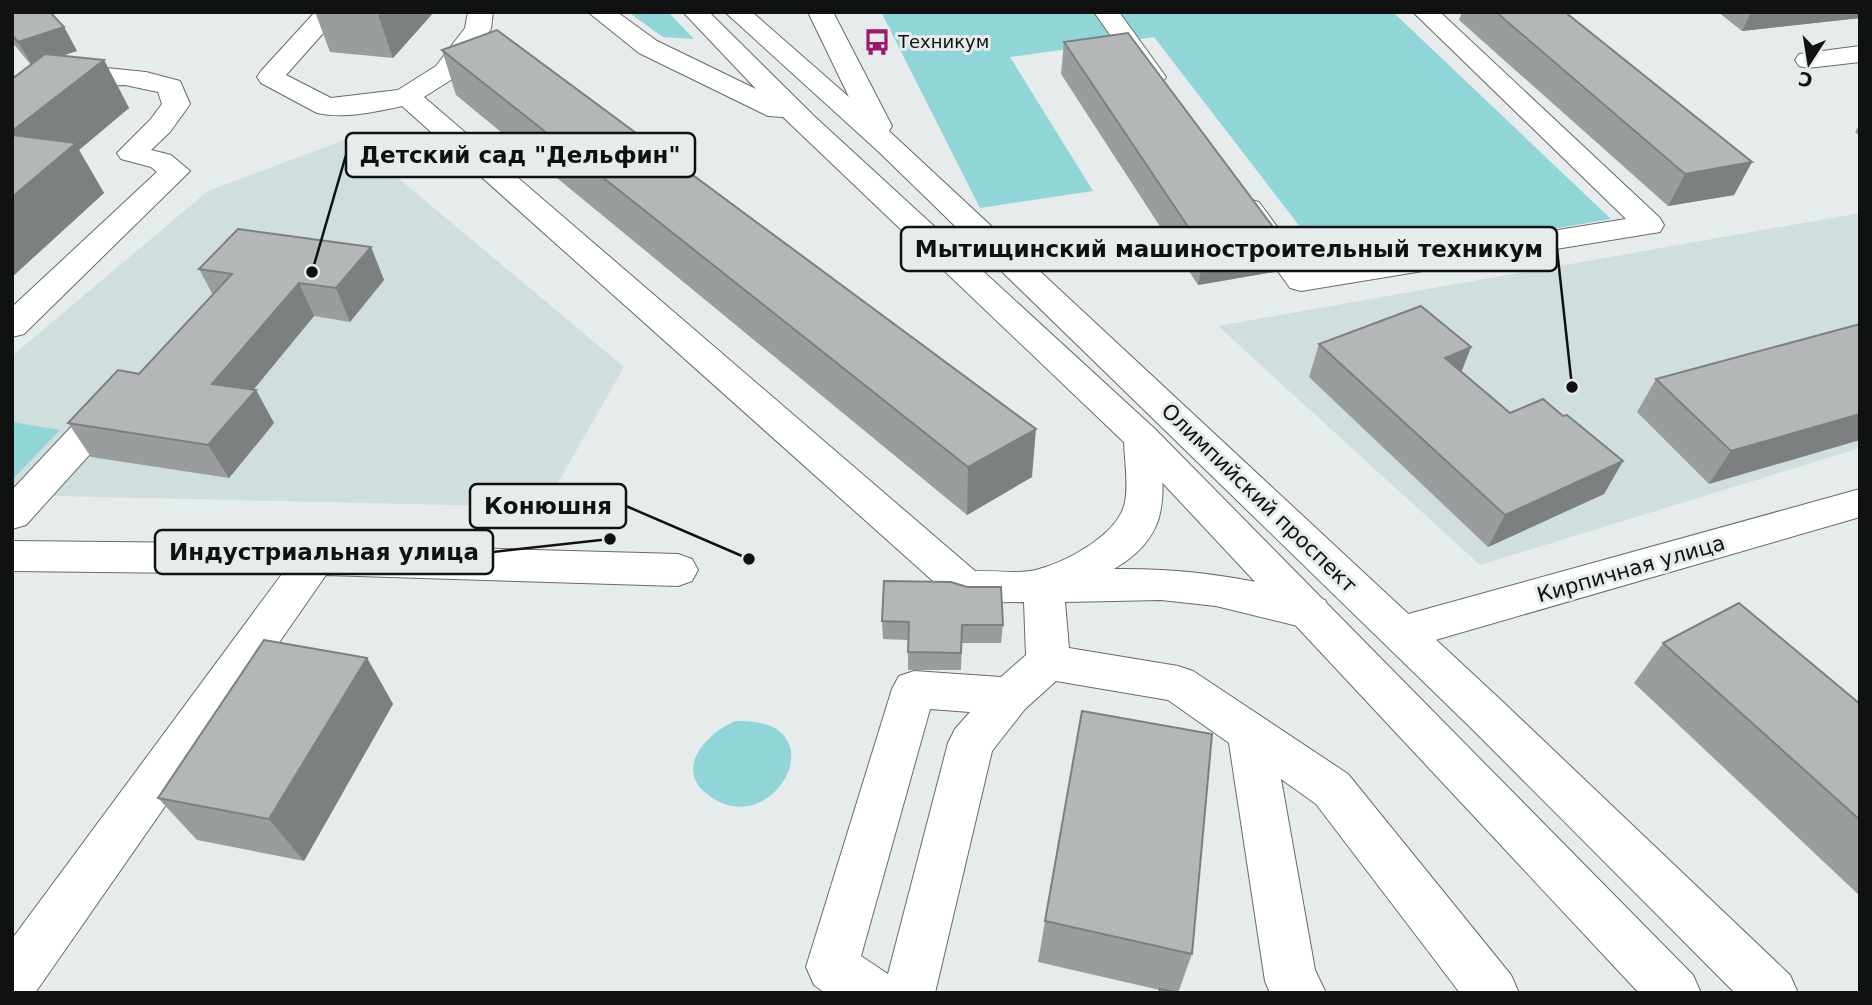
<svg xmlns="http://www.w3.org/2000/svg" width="1872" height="1005" viewBox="0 0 1872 1005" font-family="'DejaVu Sans',sans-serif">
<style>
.built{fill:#d0dede}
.green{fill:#90d6d9}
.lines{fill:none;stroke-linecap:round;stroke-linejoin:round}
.minor-casing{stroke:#676b6b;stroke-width:2}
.major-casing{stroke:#676b6b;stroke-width:2}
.minor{fill:#fff;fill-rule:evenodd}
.major{fill:#fff;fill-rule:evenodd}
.wall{fill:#9a9d9d}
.shaded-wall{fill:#7d8080}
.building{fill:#b3b7b7;stroke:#7d8080;stroke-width:2}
.labels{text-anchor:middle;stroke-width:6;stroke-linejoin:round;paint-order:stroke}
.far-poi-label{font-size:18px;fill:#101212;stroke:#e6ebeb;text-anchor:start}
.street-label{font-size:21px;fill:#101212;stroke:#e6ebeb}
.leader{fill:none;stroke:#101212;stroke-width:2.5}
.callout-dot{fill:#101212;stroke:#e6ebeb;stroke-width:2.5}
.callout{fill:#e6ebeb;stroke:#101212;stroke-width:2.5}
.callout-label{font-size:23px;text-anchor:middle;font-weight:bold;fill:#101212}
</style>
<rect width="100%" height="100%" fill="#e6ebeb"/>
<path class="built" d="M350,138L624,367L544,507L12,495V356L208,191Z
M1860,213V448L1480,565L1218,326Z"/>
<path class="green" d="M628,12H668L694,39L663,37Z
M881,12H1401L1395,14L1611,219L1331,267L1154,37L1010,57L1093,191L980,208Z
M12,422L60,430L14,478H12Z
M736,721C843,717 773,847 707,794C673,768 709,731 736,721Z"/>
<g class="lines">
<defs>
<path id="minor" d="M315,12H342L286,75L331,98L398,90L436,66L465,28L468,12H493L491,29L454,78L424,97L975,571C994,570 1021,575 1039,569C1068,561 1119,534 1125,502C1129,482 1124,459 1124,438L1129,429L1142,425L1155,429L1160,438C1163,496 1173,534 1114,569C1186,568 1257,578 1325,600L1331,612L1325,624L1310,629L1216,606L1161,600L1065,602L1069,648L1178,666L1193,671L1348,774L1511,975L1519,993H1460L1316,804L1281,779L1315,970L1326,993H1270L1265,981L1229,743L1168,700L1056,681L1025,709L992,751L935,993H825L814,985L806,967L892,689L899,676L914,671L1001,677L1026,655L1024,602L966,603L952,598L402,106C376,112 343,119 317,113L261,83L257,77L261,71ZM930,709L970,712L955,729L948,743L888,974L861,956Z
M1094,12H1119L1166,77L1162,83L1153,85L1144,83Z
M1413,12H1440L1660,218L1664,225L1660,232L1301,291L1290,288L1233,208L1237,202L1248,199L1259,202L1309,270L1626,219Z
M1860,46V62L1808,68L1799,66L1795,60L1799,54Z
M106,68L146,72L180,81L190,104L170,132L151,150L171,155L190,171L24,334L12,337V307L157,172L151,167L121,159L117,153L150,120L162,104L158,92L125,85L90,86L12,120V101L61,78Z
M115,391L128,394L133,403L128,412L26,525L12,529V490L102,394Z
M1860,489V517L1401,650L1386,645L1380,633L1386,621L1401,616Z
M12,541L315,544L678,554L692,559L698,570L692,581L678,586L326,575L35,993H12V939L282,574L12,571Z"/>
<path id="major" d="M588,12H617L657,41L756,89L683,12H709L814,116L1155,429L1693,975L1701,993H1639L1129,447L783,117L768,116L639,53Z
M725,12H752L849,97L808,12H833L892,126L889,131L1503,702L1790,975L1798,993H1735L1471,728L879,152Z"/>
</defs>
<use href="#minor" class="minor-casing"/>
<use href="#major" class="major-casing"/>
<use href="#minor" class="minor"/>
<use href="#major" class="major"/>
</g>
<path class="wall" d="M12,12L64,27L77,51L62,56L104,60L129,108L79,150L104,193L12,277V79L31,65L12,42Z
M315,12H434L393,58L330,52Z
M1462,12H1565L1752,162L1734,195L1668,206L1459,20Z
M1718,12H1860V18L1742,31Z
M1064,42L1274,272L1198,285L1061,74Z
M442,50L1032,477L967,515L456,95Z
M1860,124V136L1855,132Z
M371,247L384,280L350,322L314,316L253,390H256L274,423L229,478L91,457L68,423L139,374L213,295L199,269Z
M1860,324L1709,484L1637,412L1656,379Z
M1319,344L1471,347L1461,372L1510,413L1563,416L1623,461L1604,494L1488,547L1309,377Z
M884,581L1003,625L1001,643H962L961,670H908V640L883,639L882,621Z
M1663,643L1860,704V896L1634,683Z
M367,658L393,704L304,861L197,840L158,798Z
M1045,921L1192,954L1178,993H1179H1158L1160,990L1038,962Z"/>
<path class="shaded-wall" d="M377,12H434L393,58Z
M1751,12H1860V18L1742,31Z
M64,27L77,51L32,65L18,42Z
M104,60L129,108L79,150L104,193L12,277V131Z
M1752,162L1734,195L1668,206L1685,174Z
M1282,239L1274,272L1198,285L1205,252Z
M371,247L384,280L350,322L336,288Z
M299,283L314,316L231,417L212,384Z
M1471,347L1458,381L1445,358Z
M256,390L274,423L229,478L208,445Z
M1860,414V440L1709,484L1731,451Z
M1036,429L1032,477L967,515L968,467Z
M1623,461L1604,494L1488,547L1505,515Z
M367,658L393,704L304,861L269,819Z"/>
<path class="building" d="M12,12H50L64,27L18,42L12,35Z
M1496,12H1565L1752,162L1685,174Z
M497,30L1036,429L968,467L442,50Z
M1128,33L1282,239L1205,252L1064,42Z
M45,54L104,60L12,131V79Z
M12,135L76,143L12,197Z
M238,229L371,247L336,288L299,283L212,384L256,390L208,445L68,423L118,370L139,374L232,274L199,269Z
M1421,306L1471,347L1445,358L1510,413L1543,399L1563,416L1567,415L1623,461L1505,515L1319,344Z
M1860,324V414L1731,451L1656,379Z
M884,581L951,582L967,587H1001L1003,625H962L961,653L908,652L909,622L882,621Z
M1739,603L1860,704V820L1663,643Z
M264,640L367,658L269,819L158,798Z
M1082,711L1212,734L1192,954L1045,921Z
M1160,989L1179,993H1159Z"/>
<defs>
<symbol id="bus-bare" viewBox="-9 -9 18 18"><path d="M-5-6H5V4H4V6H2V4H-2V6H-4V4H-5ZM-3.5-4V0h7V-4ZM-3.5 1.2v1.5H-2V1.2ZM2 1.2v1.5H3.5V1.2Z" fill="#9c186a" stroke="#e6ebeb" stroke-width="2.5" paint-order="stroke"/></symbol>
</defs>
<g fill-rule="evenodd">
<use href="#bus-bare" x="858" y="23" width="38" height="38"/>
</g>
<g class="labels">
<g class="far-poi-label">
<text x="898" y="48">Техникум</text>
</g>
<g class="street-label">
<text transform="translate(1259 498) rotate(44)" y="7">Олимпийский проспект</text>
<text transform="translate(1631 569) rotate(-16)" y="7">Кирпичная улица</text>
</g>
</g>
<path class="leader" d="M312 272L346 155M1572 387L1557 249M749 559L626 506M610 539L493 552"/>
<g class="callout-dot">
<circle cx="312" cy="272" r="7"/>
<circle cx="1572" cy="387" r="7"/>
<circle cx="749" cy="559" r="7"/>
<circle cx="610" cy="539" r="7"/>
</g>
<g class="callout">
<rect x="346" y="133" width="349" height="44" rx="7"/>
<rect x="901" y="227" width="656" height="44" rx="7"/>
<rect x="470" y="484" width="156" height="44" rx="7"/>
<rect x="155" y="530" width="338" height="44" rx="7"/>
</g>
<g class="callout-label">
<text x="520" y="163">Детский сад "Дельфин"</text>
<text x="1229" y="257">Мытищинский машиностроительный техникум</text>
<text x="548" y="514">Конюшня</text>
<text x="324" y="560">Индустриальная улица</text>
</g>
<rect width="1872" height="1005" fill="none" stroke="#101212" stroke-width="28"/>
<g transform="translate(1809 63) rotate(192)" stroke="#e6ebeb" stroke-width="5" paint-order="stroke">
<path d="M0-5L12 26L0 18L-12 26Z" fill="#101212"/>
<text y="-10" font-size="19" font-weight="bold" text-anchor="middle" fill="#101212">С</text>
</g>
</svg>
